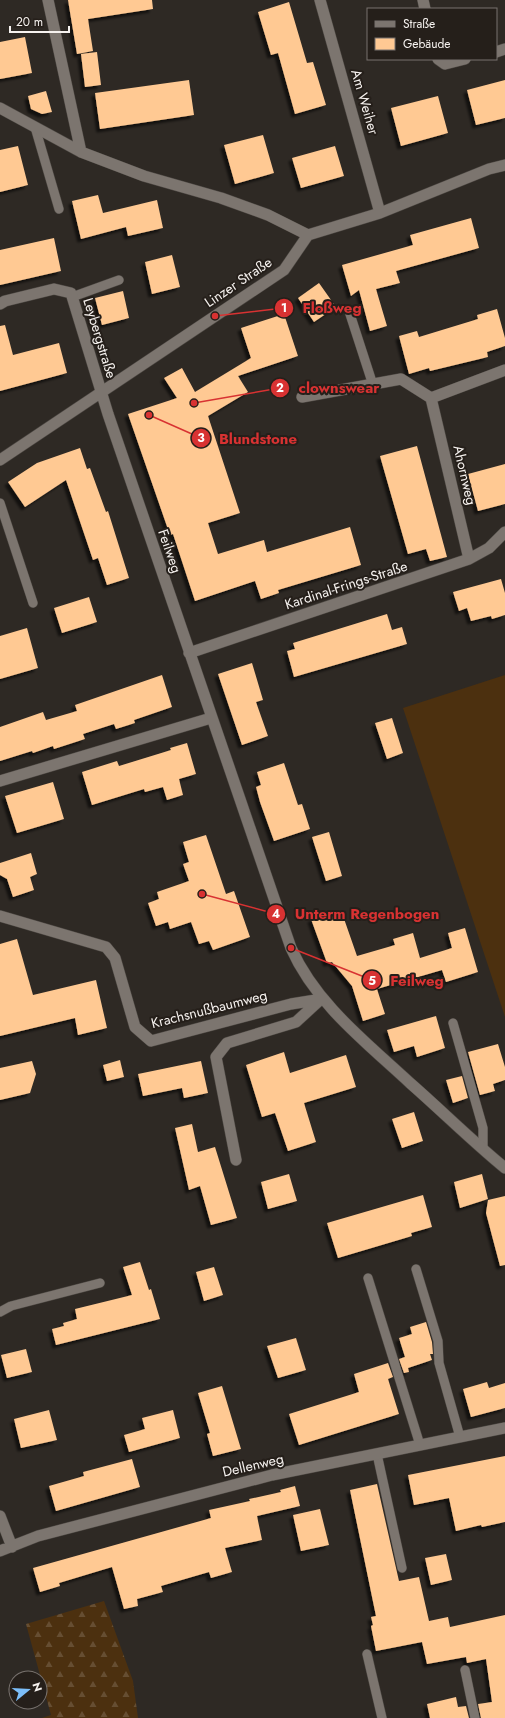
<svg xmlns="http://www.w3.org/2000/svg" width="505" height="1718" viewBox="0 0 505 1718" font-family="Jost,sans-serif">
<style>
.forest{fill:url(#forest-firs)}
.pitch{fill:#4c300f}
.building{fill:#ffc993;filter:url(#shadow)}
.lines{fill:none;stroke-linecap:round;stroke-linejoin:round}
.service-casing{stroke:#4d4843;stroke-width:10}
.minor-casing{stroke:#4d4843;stroke-width:12}
.service{stroke:#7c756f;stroke-width:9}
.minor{stroke:#7c756f;stroke-width:11}
.labels{text-anchor:middle;stroke-width:4;stroke-linejoin:round;paint-order:stroke}
.street-label{font-size:14px;fill:#f6f2ef;stroke:#251f1a}
.leader{fill:none;stroke:#d83232;stroke-width:1.5}
.callout-dot{fill:#d83232;stroke:#251f1a;stroke-width:1.5}
.mark-label{font-size:12px;text-anchor:middle;font-weight:bold;fill:#fff}
.callout-label{font-size:15px;text-anchor:middle;font-weight:bold;fill:#d83232;stroke:#251f1a;stroke-width:4;stroke-linejoin:round;paint-order:stroke}
</style>
<defs>
<pattern id="forest-firs" width="22" height="20" patternUnits="userSpaceOnUse"><rect width="22" height="20" fill="#4c300f"/><path d="M5 1l3.5 6h-7zM16 11l3.5 6h-7z" fill="#664e32"/></pattern>
<filter id="shadow"><feDropShadow dx="-3.5" dy="3.5" stdDeviation="1" flood-color="#0009"/></filter>
</defs>
<rect width="100%" height="100%" fill="#2e2924"/>
<path class="forest" d="M104,1601L133,1681L138,1718H42L51,1715L26,1624Z"/>
<path class="pitch" d="M505,675V1017L403,708Z"/>
<path class="building" d="M68,0H152L153,9L88,19L93,51L77,54Z
M289,2L307,63L313,62L326,105L295,114L278,53L271,55L258,12Z
M25,37L32,73L0,79V42Z
M97,52L101,85L85,87L81,54Z
M189,80L194,115L100,129L95,93Z
M505,80V118L476,125L467,90Z
M46,91L52,112L42,114L31,109L28,96Z
M438,96L448,133L401,146L391,108Z
M263,135L274,173L235,184L224,145Z
M18,146L28,185L0,192V150Z
M335,146L344,176L301,188L292,158Z
M98,195L103,213L157,200L163,228L128,236L126,227L81,239L72,201Z
M471,218L479,248L396,271L400,283L376,289L387,326L370,331L359,290L351,296L342,265L413,245L410,235Z
M54,238L61,271L0,285V250Z
M172,255L180,287L152,294L145,262Z
M319,283L336,307L314,322L298,298Z
M123,291L129,318L102,325L95,298Z
M497,309L505,338V346L487,352L488,357L430,371L429,368L409,374L399,336L417,331L419,337L478,319L477,315Z
M284,314L298,356L238,376L248,392L208,416L240,513L208,523L218,554L264,540L267,552L350,527L361,565L278,590L279,593L261,599L255,581L195,601L173,534L170,535L128,414L177,398L164,378L182,368L195,392L251,358L241,328Z
M5,325L13,355L59,343L67,373L0,391V326Z
M417,446L447,557L430,561L426,549L408,554L380,456Z
M80,448L87,469L90,468L106,512L108,511L129,578L107,585L98,558L93,560L66,480L25,507L8,482L37,463Z
M505,464V504L478,511L468,474Z
M501,579L505,593V615L492,619L491,616L471,621L467,608L459,611L453,592Z
M89,597L97,622L62,633L54,608Z
M387,614L392,630L402,627L407,644L294,677L287,651L295,649L293,643Z
M27,628L38,668L0,679V636Z
M252,663L263,700L256,702L268,736L242,745L218,674Z
M162,675L172,707L134,720L135,723L116,729L114,724L83,734L85,739L54,749L53,746L33,753L32,751L0,761V727L43,712L46,720L77,711L75,705Z
M392,718L403,753L387,759L375,723Z
M187,743L196,774L179,779L183,795L167,800L163,787L145,792L144,789L92,805L82,772L117,761L119,766L171,750L170,748Z
M284,763L298,805L302,804L310,829L274,841L260,802L256,787L261,785L257,772Z
M53,782L64,819L17,833L5,796Z
M329,832L342,876L326,881L312,837Z
M206,835L226,894L234,891L250,937L213,950L209,941L199,944L191,922L170,929L168,922L156,926L148,903L159,899L157,892L189,881L183,864L189,862L183,842Z
M31,853L37,874L30,877L34,890L13,897L7,879L0,875V863Z
M329,912L330,917L342,913L357,956L395,945L393,939L413,933L420,958L452,948L448,933L465,928L478,972L446,982L442,970L377,989L385,1014L363,1021L352,986L332,962L327,963L311,919Z
M17,939L33,995L96,980L107,1028L78,1035L75,1018L0,1036V944Z
M436,1016L445,1048L417,1057L414,1046L394,1052L387,1030Z
M498,1044L505,1067V1080L493,1084L495,1091L480,1095L468,1052Z
M284,1052L290,1073L346,1055L356,1087L304,1103L316,1142L288,1151L275,1113L262,1117L246,1065Z
M120,1060L124,1077L107,1081L103,1065Z
M32,1061L36,1074L30,1093L0,1100V1068Z
M201,1061L208,1093L184,1098L182,1088L143,1096L138,1074Z
M462,1076L468,1098L453,1103L446,1080Z
M414,1112L423,1141L402,1148L392,1119Z
M192,1124L198,1152L215,1147L237,1218L211,1225L200,1186L189,1190L175,1128Z
M289,1174L297,1201L268,1209L261,1182Z
M482,1174L488,1199L460,1208L454,1182Z
M423,1195L432,1227L411,1233L412,1236L338,1258L327,1223Z
M505,1196V1265L500,1266L486,1213L488,1200Z
M140,1262L149,1290L151,1289L160,1319L56,1345L52,1329L64,1326L63,1323L77,1319L75,1309L132,1295L123,1267Z
M214,1267L223,1295L204,1301L196,1272Z
M426,1322L432,1342L433,1354H430L432,1360L408,1368L409,1372L404,1373L399,1359L405,1357L399,1338L412,1334L410,1327Z
M296,1338L306,1370L278,1378L267,1346Z
M26,1349L32,1372L7,1378L1,1355Z
M388,1363L393,1377L388,1379L399,1414L299,1445L289,1414L359,1392L354,1374Z
M487,1382L489,1388L505,1383V1408L471,1417L463,1389Z
M222,1386L241,1449L213,1456L207,1434L210,1433L198,1393Z
M49,1410L57,1440L21,1448L14,1419Z
M173,1410L180,1438L129,1452L124,1435L145,1429L142,1418Z
M505,1456V1522L482,1527L481,1525L456,1531L449,1498L414,1505L408,1475Z
M132,1459L140,1487L56,1511L49,1486L84,1476L83,1472Z
M377,1484L399,1581L419,1577L429,1621L448,1617L450,1627L505,1615V1718H481L478,1704L492,1702L486,1659L467,1663L466,1657L427,1664L422,1642L376,1651L371,1626L373,1625L371,1617L376,1616L350,1490Z
M295,1486L300,1506L257,1516L262,1540L225,1548L232,1572L211,1578L209,1572L161,1586L163,1592L137,1599L138,1606L124,1609L112,1567L59,1583L60,1586L40,1592L33,1568L211,1518L209,1510L250,1501L249,1499L281,1492L280,1490Z
M320,1509L329,1545L301,1551L293,1515Z
M446,1554L452,1580L431,1585L425,1558Z
M456,1697L458,1707L466,1706L469,1718H430L427,1704Z"/>
<g class="lines">
<defs>
<path id="service" d="M35,127L59,209
M72,297L119,280
M349,311L373,385
M0,503L33,603
M453,1023L483,1128V1149
M416,1269L438,1341L439,1363L460,1437
M368,1278L420,1445
M0,1312L11,1306L100,1283
M377,1454L402,1568
M367,1654L382,1718
M465,1670L475,1718"/>
<path id="minor" d="M48,0L81,152
M320,0L380,213
M423,0L425,9
M496,52L505,49
M438,59L445,64L465,59
M0,108L81,152L144,176L221,198L268,215L308,235
M0,304L5,301L54,289L71,293L108,414L291,948C316,1004 366,1042 410,1083C442,1111 472,1141 505,1168
M302,397L401,379L431,398
M0,460L284,270L308,235L380,213L489,169L505,165
M469,559L431,398L505,370
M189,653L469,559L489,548L505,532
M0,781L211,718
M0,916L106,947L115,958L135,1027L151,1041L291,1004L322,999
M236,1160L216,1057L227,1043L296,1022L321,999
M0,1516L12,1547
M0,1551L38,1536L272,1475L505,1428"/>
</defs>
<use href="#service" class="service-casing"/>
<use href="#minor" class="minor-casing"/>
<use href="#service" class="service"/>
<use href="#minor" class="minor"/>
</g>
<g class="labels">
<g class="street-label">
<text transform="translate(365 102) rotate(74)" y="5">Am Weiher</text>
<text transform="translate(238 282) rotate(-34)" y="5">Linzer Straße</text>
<text transform="translate(100 338) rotate(73)" y="5">Leybergstraße</text>
<text transform="translate(465 475) rotate(77)" y="5">Ahornweg</text>
<text transform="translate(170 551) rotate(71)" y="5">Feilweg</text>
<text transform="translate(346 585) rotate(-18)" y="5">Kardinal-Frings-Straße</text>
<text transform="translate(209 1009) rotate(-14)" y="5">Krachsnußbaumweg</text>
<text transform="translate(253 1465) rotate(-13)" y="5">Dellenweg</text>
</g>
</g>
<path class="leader" d="M215 316L284 308M194 403L280 388M149 415L201 438M202 894L276 914M291 948L372 980"/>
<g class="callout-dot">
<circle cx="215" cy="316" r="4"/>
<circle cx="194" cy="403" r="4"/>
<circle cx="149" cy="415" r="4"/>
<circle cx="202" cy="894" r="4"/>
<circle cx="291" cy="948" r="4"/>
<circle cx="284" cy="308" r="10"/>
<circle cx="280" cy="388" r="10"/>
<circle cx="201" cy="438" r="10"/>
<circle cx="276" cy="914" r="10"/>
<circle cx="372" cy="980" r="10"/>
</g>
<g class="mark-label">
<text x="284" y="312">1</text>
<text x="280" y="392">2</text>
<text x="201" y="442">3</text>
<text x="276" y="918">4</text>
<text x="372" y="985">5</text>
</g>
<g class="callout-label">
<text x="332" y="313">Floßweg</text>
<text x="339" y="393">clownswear</text>
<text x="258" y="444">Blundstone</text>
<text x="367" y="919">Unterm Regenbogen</text>
<text x="417" y="986">Feilweg</text>
</g>
<rect x="367" y="8" width="130" height="52" fill="#251f1a" stroke="#79736f"/>
<rect x="375" y="21" width="20" height="6" fill="#7c756f" stroke="#79736f"/>
<text x="403" y="28" font-size="12" fill="#f6f2ef">Straße</text>
<rect x="375" y="38" width="20" height="12" fill="#ffc993" stroke="#79736f"/>
<text x="403" y="48" font-size="12" fill="#f6f2ef">Gebäude</text>
<g transform="translate(28 1690) rotate(72)"><circle r="19" fill="#251f1a" stroke="#79736f"/>
<path d="M0-3L7 15L0 10L-7 15Z" fill="#7cbef9"/>
<text y="-6" font-size="11" font-weight="bold" text-anchor="middle" fill="#f6f2ef">N</text>
</g>
<path d="M10 26v6h59v-6" fill="none" stroke="#f6f2ef" stroke-width="2"/>
<text x="16" y="26" font-size="12" fill="#f6f2ef" stroke="#251f1a" stroke-width="3" paint-order="stroke">20 m</text>
</svg>
